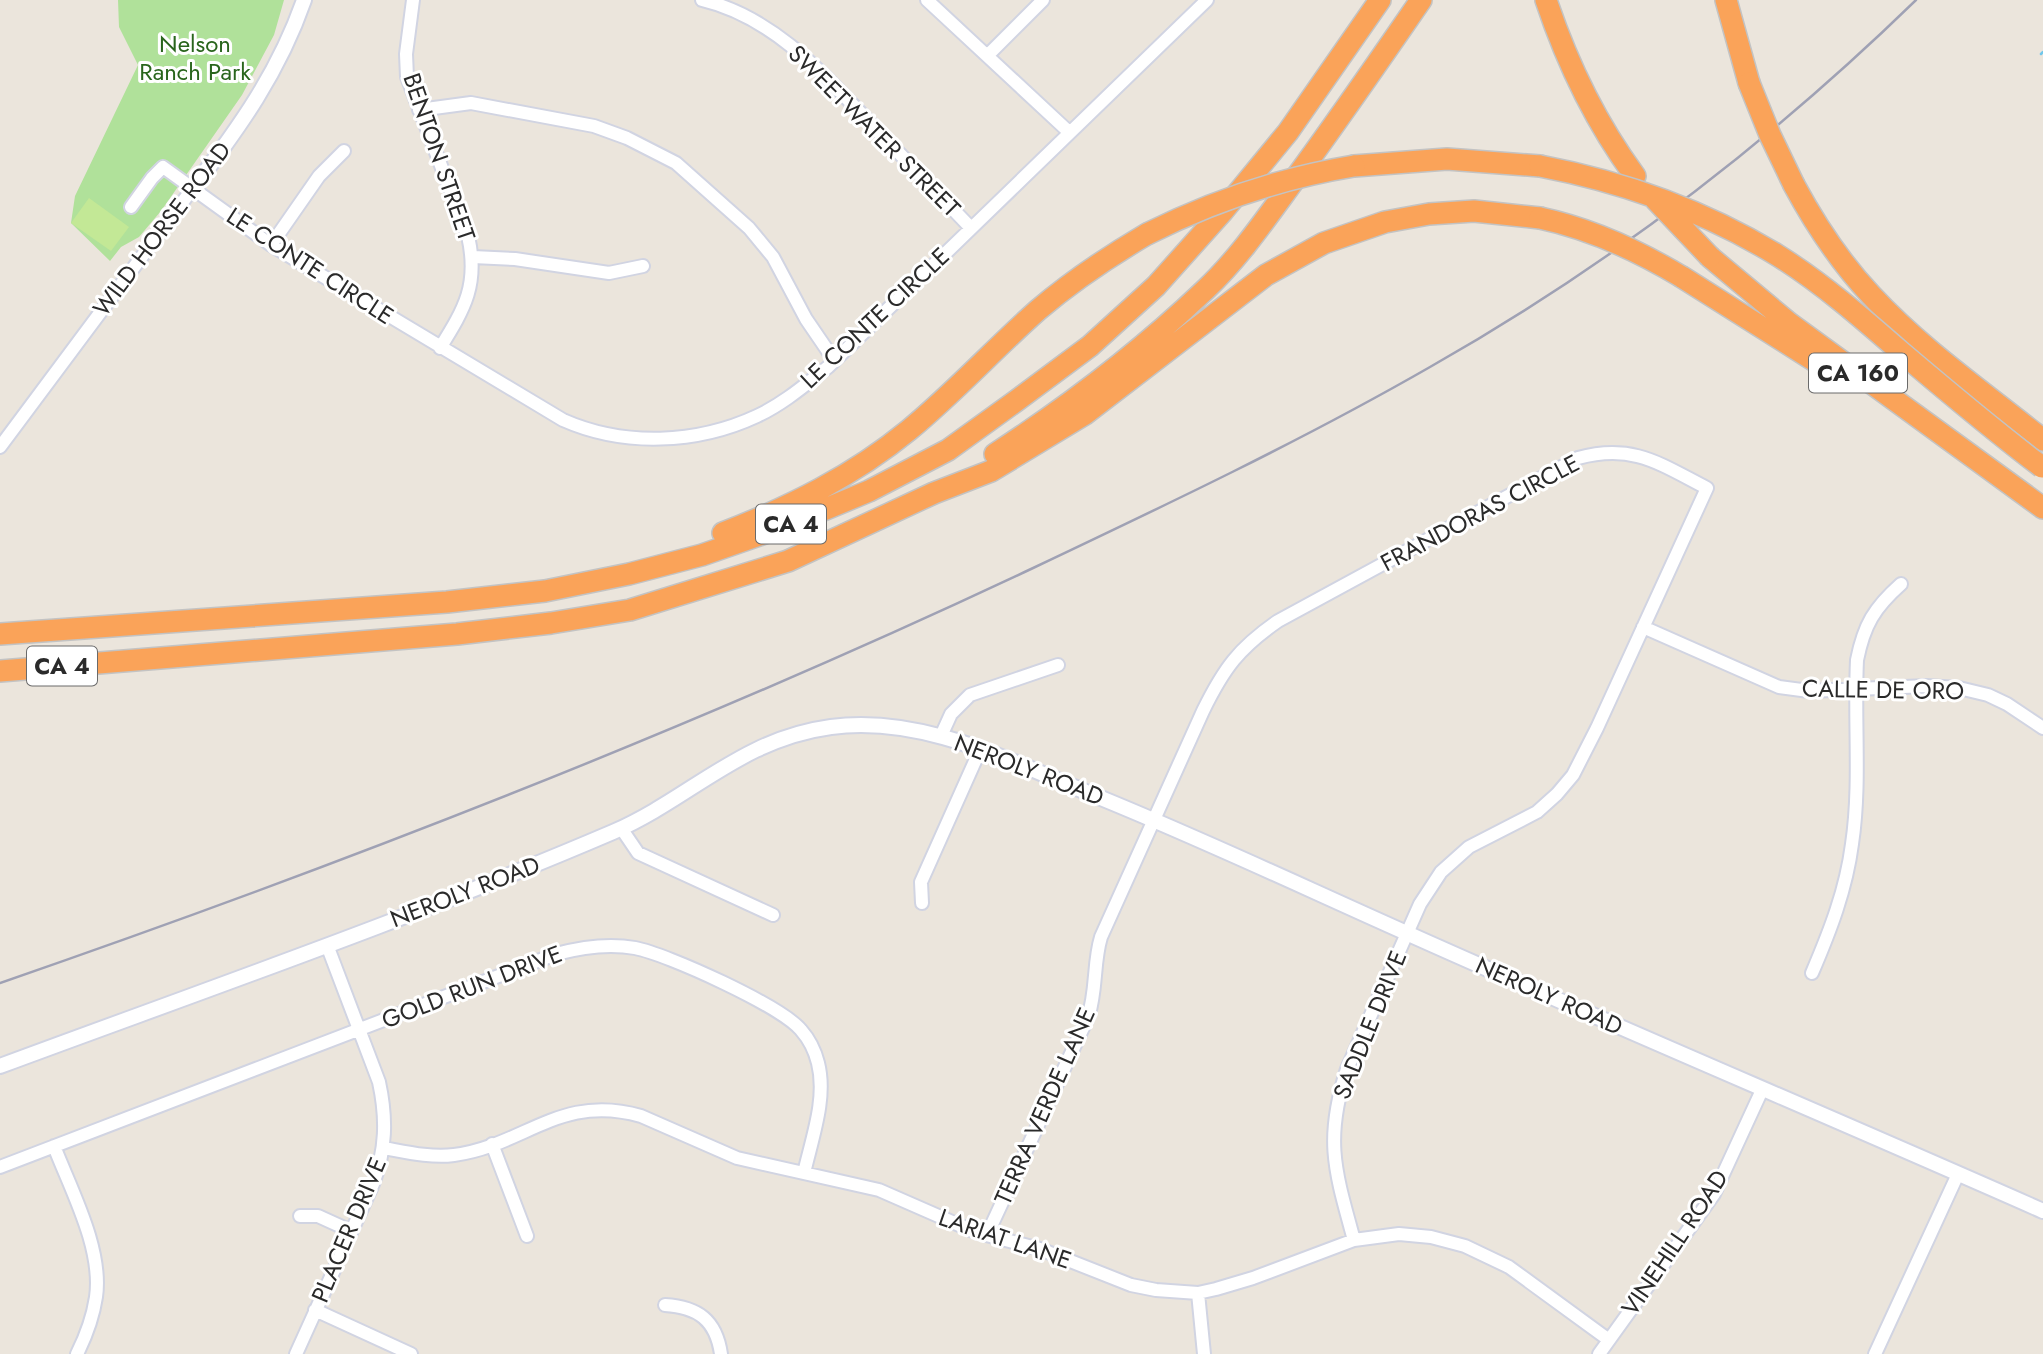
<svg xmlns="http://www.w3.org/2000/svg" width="2043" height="1354" viewBox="0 0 2043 1354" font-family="Jost,sans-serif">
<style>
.green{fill:#b0e19a}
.pitch{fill:#c3e896}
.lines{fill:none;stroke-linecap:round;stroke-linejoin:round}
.stream{stroke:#71c7eb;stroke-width:2.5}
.minor-casing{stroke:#d1d4e2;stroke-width:16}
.tertiary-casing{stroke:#d1d4e2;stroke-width:18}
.motorway-casing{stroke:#c3c3c3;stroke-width:24}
.minor{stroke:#fff;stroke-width:12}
.tertiary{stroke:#fff;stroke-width:14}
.motorway{stroke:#faa359;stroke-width:21}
.rail{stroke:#9fa1b4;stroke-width:2.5}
.motorway-bridge-casing{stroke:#c3c3c3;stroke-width:24;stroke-linecap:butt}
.motorway-bridge{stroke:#faa359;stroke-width:21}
.labels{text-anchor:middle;stroke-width:6;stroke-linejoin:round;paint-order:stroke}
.shield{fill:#fff;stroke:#6a6a6a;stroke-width:2}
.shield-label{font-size:23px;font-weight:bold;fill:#2a2a2a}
.park-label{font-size:24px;fill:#29651c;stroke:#fff}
.street-label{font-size:24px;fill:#2a2a2a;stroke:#fff}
</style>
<rect width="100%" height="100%" fill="#ebe5dc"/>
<path class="green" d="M118,0H284L274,35L242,95L161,211L139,237L121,247L110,261L71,223L75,196L138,65L119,27Z"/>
<path class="pitch" d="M89,198L129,227L111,251L71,223Z"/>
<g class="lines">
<path class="stream" d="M2041,54L2043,52"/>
<defs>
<path id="minor" d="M413,0L406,54L407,77L468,236C479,284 465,308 440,348
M702,0C775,17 827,78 877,130C908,162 939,195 970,227
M927,0L1069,132
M988,55L1043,0
M419,110L471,103L594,126L627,138L676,163L749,228L773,257L806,319L834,360
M131,207L152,178L163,167L271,245L563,420C624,447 697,444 757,416C783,404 805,385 828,367L1207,0
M271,245L319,176L344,151
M473,257L515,259L609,273L643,266
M0,447L193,188
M1643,627L1779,687L1809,691L1927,686L1959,688L1988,695L2007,704L2043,728
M941,736L951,714L970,695L1058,665
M621,828L638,853L773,915
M922,903L921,882L980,750
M1812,973C1830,931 1846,890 1852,844C1861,784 1854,722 1857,660C1864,625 1874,608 1901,584
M492,1144L527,1236
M54,1146C71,1190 103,1249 96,1297C93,1317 86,1336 77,1354
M384,1148C406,1152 431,1158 454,1155C526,1145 560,1093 641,1116L737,1158L879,1190L975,1232L1040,1249L1131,1285L1156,1290L1198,1293L1216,1289L1253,1278L1354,1240L1399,1234L1431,1237L1465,1246L1509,1267L1609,1340
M0,1167L556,954C582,947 608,943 635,948C667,954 781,1006 801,1030C809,1039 815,1051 818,1063C827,1098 812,1138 804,1173
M300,1216H318L351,1231
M987,1235L1088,1017C1097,991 1093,963 1101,937L1203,711C1224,668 1239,648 1278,621L1578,458C1633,443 1660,464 1707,488L1597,728L1573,775L1557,794L1537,812L1469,847L1441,872L1420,904L1347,1069C1324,1140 1335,1171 1354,1240
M1198,1293L1204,1354
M665,1305C698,1307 716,1320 721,1354
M315,1310L411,1354
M296,1354L373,1184C386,1150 387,1119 379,1082L327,945
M1599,1354L1714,1194L1762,1090
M1875,1354L1958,1174"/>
<path id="tertiary" d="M193,188C239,128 279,72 304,0
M0,1066C205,990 412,918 613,832C691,798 741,739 831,727C920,715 1005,759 1086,792C1196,836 1303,887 1411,935C1621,1029 1833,1118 2043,1211"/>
<path id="motorway" d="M1546,0C1567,63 1596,123 1635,176
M1726,0L1749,83
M1354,166L1447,159L1540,166
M1794,185C1815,224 1840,262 1871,295C1922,350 1985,393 2043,440
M1710,257L1789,323L2043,508
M1682,277L1845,380
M995,454C1069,406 1140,352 1205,290C1238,259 1265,220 1292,183C1336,123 1379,61 1421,0
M723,533C790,507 853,476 909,430C954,393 994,349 1038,310C1072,281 1108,257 1147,234
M0,634L447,602L545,591L629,574L702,555L785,526L869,491L948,450L1016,401L1090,346L1156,286L1223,211L1288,132L1380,0
M0,671L457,634L551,623L630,610L788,561L934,493L991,471L1085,414L1266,275L1324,243L1385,222L1429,214L1474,211L1540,218"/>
</defs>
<use href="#minor" class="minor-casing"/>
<use href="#tertiary" class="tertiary-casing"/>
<use href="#motorway" class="motorway-casing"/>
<use href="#minor" class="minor"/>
<use href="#tertiary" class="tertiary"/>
<use href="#motorway" class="motorway"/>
<path class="rail" d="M0,983C350,862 696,727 1031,569C1166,505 1301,441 1430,367C1607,267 1770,142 1916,0"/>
<defs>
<path id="motorway-bridge" d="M1749,83L1770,135L1794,185
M1540,166C1624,182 1703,210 1777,255C1822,283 1862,318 1902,353C1948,392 1994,431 2042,467
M1655,199L1710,257
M1540,218C1592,229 1637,250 1682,277
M1147,234C1213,201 1281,178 1354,166"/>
</defs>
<use href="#motorway-bridge" class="motorway-bridge-casing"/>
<use href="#motorway-bridge" class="motorway-bridge"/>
</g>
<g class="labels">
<g class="shield">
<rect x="1809" y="353.5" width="98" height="39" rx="5"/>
<rect x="756" y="504.5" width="70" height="39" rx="5"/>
<rect x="27" y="646.5" width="70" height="39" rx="5"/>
</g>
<g class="shield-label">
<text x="1858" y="381">CA 160</text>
<text x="791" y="532">CA 4</text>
<text x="62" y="674">CA 4</text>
</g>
<g class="park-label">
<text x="195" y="52">Nelson<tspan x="195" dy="28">Ranch Park</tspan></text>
</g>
<g class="street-label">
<text transform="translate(874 131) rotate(45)" y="8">SWEETWATER STREET</text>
<text transform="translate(439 157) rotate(71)" y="8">BENTON STREET</text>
<text transform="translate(162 229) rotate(-53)" y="8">WILD HORSE ROAD</text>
<text transform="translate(310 266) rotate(33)" y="8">LE CONTE CIRCLE</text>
<text transform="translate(875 318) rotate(-43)" y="8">LE CONTE CIRCLE</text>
<text transform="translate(1480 513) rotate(-28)" y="8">FRANDORAS CIRCLE</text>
<text transform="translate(1883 690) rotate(1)" y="8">CALLE DE ORO</text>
<text transform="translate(1029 770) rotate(21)" y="8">NEROLY ROAD</text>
<text transform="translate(465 892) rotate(-21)" y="8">NEROLY ROAD</text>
<text transform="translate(472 987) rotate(-21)" y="8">GOLD RUN DRIVE</text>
<text transform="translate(1549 996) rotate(24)" y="8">NEROLY ROAD</text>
<text transform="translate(1370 1025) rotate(-68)" y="8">SADDLE DRIVE</text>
<text transform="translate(1045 1106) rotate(-66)" y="8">TERRA VERDE LANE</text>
<text transform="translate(349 1230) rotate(-67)" y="8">PLACER DRIVE</text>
<text transform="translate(1005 1239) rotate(19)" y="8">LARIAT LANE</text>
<text transform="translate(1675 1243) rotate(-56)" y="8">VINEHILL ROAD</text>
</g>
</g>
</svg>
